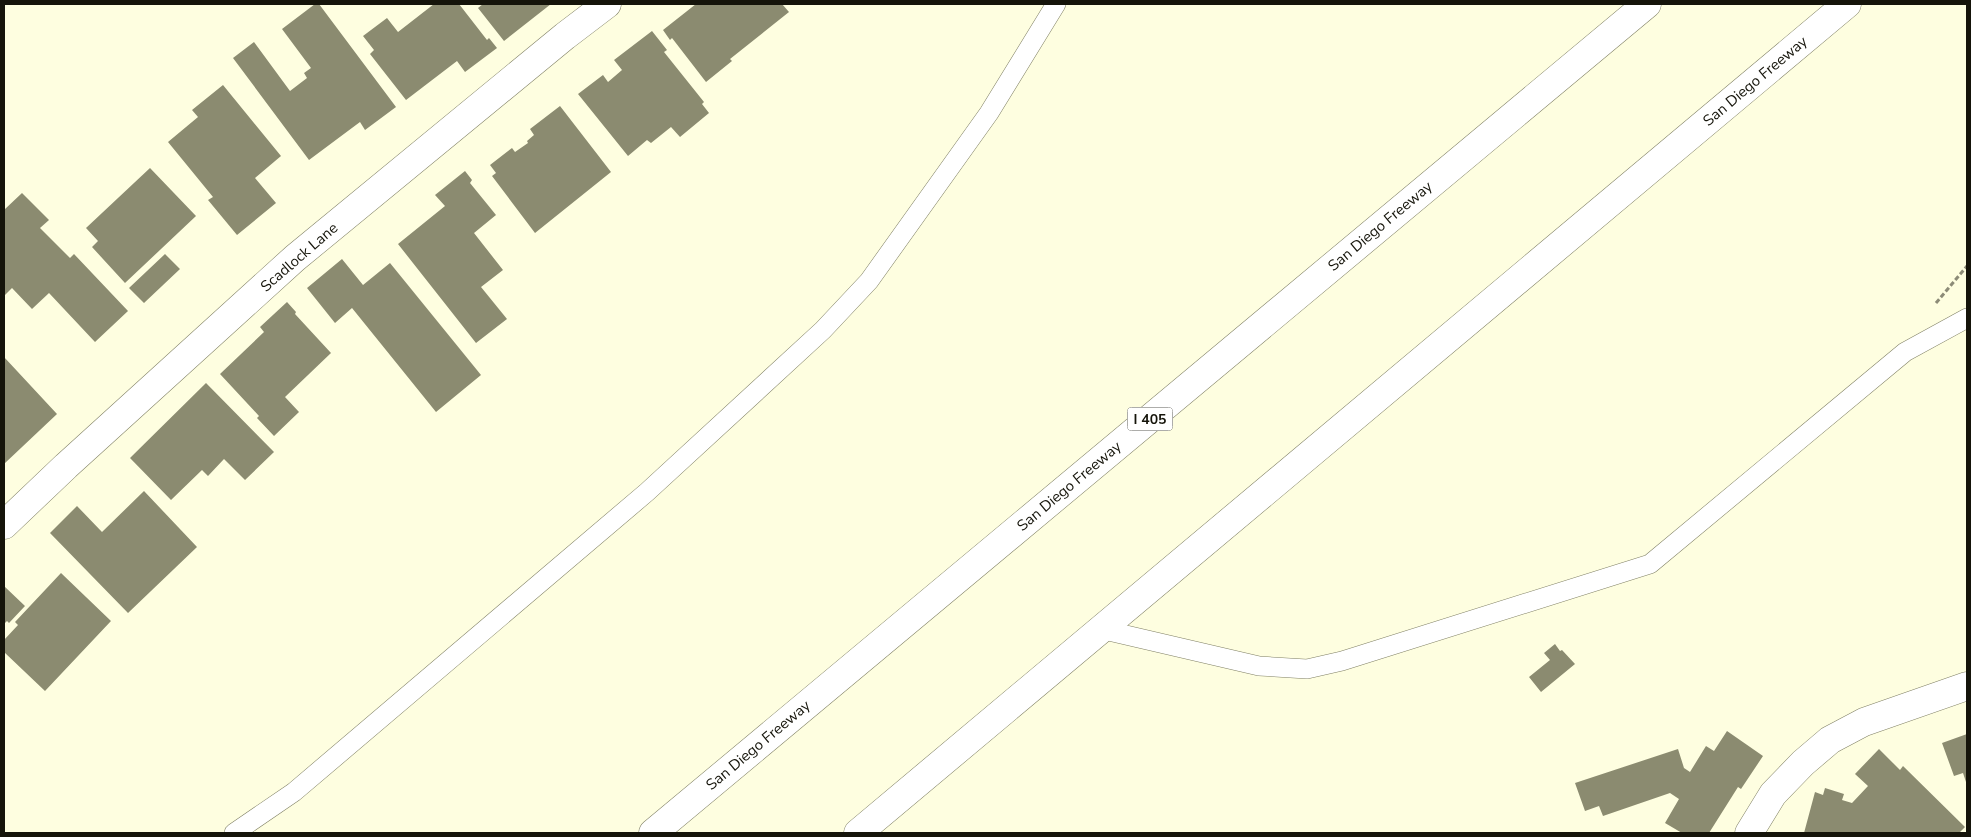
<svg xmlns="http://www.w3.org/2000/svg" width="1971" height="837" viewBox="0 0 1971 837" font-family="'Nunito Sans',sans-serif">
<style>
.building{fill:#8b8b70}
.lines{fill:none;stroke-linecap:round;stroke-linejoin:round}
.service-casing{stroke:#808065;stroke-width:20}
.minor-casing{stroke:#808065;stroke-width:29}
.motorway-casing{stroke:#808065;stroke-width:29}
.path{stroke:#8c8b77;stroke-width:3;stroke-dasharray:5 2.5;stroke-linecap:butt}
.service{stroke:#fff;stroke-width:19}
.minor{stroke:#fff;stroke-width:28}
.motorway{stroke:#fff;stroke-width:28}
.labels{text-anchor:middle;stroke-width:4;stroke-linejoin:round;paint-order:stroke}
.shield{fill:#fff;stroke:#5b5a54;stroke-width:1}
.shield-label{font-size:14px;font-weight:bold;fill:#15140a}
.street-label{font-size:15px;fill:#15140a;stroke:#fff}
</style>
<rect width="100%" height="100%" fill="#fefee0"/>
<path class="building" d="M315,4H319L396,107L365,130L360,122L309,160L233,58L254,42L290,91L307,78L304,73L311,68L282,29Z
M434,4H459L487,40L489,38L497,48L465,72L457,61L406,100L370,54L374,50L363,36L387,18L398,32Z
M483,4H551L504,41L478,8Z
M696,4H782L789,12L730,59L732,61L706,82L672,38L670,40L663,30Z
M652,31L667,50L664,52L704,102L702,104L709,113L680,137L671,127L651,143L647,140L628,156L578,94L603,75L608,82L622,70L614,60Z
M223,85L281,156L255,178L276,203L237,235L208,200L213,197L168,142L198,117L192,110Z
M560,106L611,172L535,233L492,176L496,173L490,165L512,148L515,152L528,143L527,141L534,135L530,129Z
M150,168L196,216L125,283L92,247L98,241L86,228Z
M465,171L472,180L470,183L496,215L474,233L503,270L481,287L507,319L476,343L398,244L445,206L435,195Z
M22,193L49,220L40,228L70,258L74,254L128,311L95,342L49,293L32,309L12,288L4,296V210Z
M165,254L180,269L144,303L129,288Z
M342,259L363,285L390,263L481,375L436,412L352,308L335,323L307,288Z
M287,302L296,312L295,314L331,353L285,397L299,412L274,436L257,418L259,416L220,374L264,332L260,327Z
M4,357L57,414L4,464Z
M206,383L274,452L245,480L224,459L208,476L202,470L171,500L130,458Z
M144,491L197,547L128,613L50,533L77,506L102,532Z
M61,573L111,621L45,691L4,652V640L18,625L15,622Z
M4,586L25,606L9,623L7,621L4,624Z
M1555,644L1560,651L1562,650L1575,664L1541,692L1529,677L1550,660L1544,653Z
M1727,731L1763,756L1741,789L1738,787L1709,833H1682L1665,823L1679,799L1670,793L1603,816L1599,806L1585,811L1575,783L1678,749L1684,768L1690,772L1706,746L1714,751Z
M1967,734V785L1963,773L1954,776L1942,743Z
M1879,749L1900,770L1903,766L1965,827L1959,833H1804L1815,792L1823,795L1825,788L1844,794L1842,800L1852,803L1868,786L1855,774Z"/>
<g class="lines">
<defs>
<path id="service" d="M1100,629L1259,666L1307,669L1342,661L1650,564L1905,352L1967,318
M234,833L294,792L647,492L823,330L869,281L989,113L1056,4"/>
<path id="minor" d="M4,525L66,466L295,258L565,36L607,4
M1749,833L1773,794L1803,763L1830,740L1864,722L1967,686"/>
<path id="motorway" d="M653,833L1647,4
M858,833L1847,4"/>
</defs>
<use href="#service" class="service-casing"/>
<use href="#minor" class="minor-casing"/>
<use href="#motorway" class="motorway-casing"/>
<path class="path" d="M1936,303L1967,266"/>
<use href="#service" class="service"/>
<use href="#minor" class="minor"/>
<use href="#motorway" class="motorway"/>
</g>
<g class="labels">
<rect class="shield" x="1127.5" y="407.5" width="45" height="23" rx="4"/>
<g class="shield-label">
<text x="1150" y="424">I 405</text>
</g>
<g class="street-label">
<text transform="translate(1755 81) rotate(-40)" y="5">San Diego Freeway</text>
<text transform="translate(1380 226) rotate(-40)" y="5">San Diego Freeway</text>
<text transform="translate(299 257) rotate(-41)" y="5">Scadlock Lane</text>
<text transform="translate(1069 486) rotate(-40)" y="5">San Diego Freeway</text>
<text transform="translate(758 745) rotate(-40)" y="5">San Diego Freeway</text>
</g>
</g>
<rect width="1971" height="837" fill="none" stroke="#15140a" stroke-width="10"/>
</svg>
